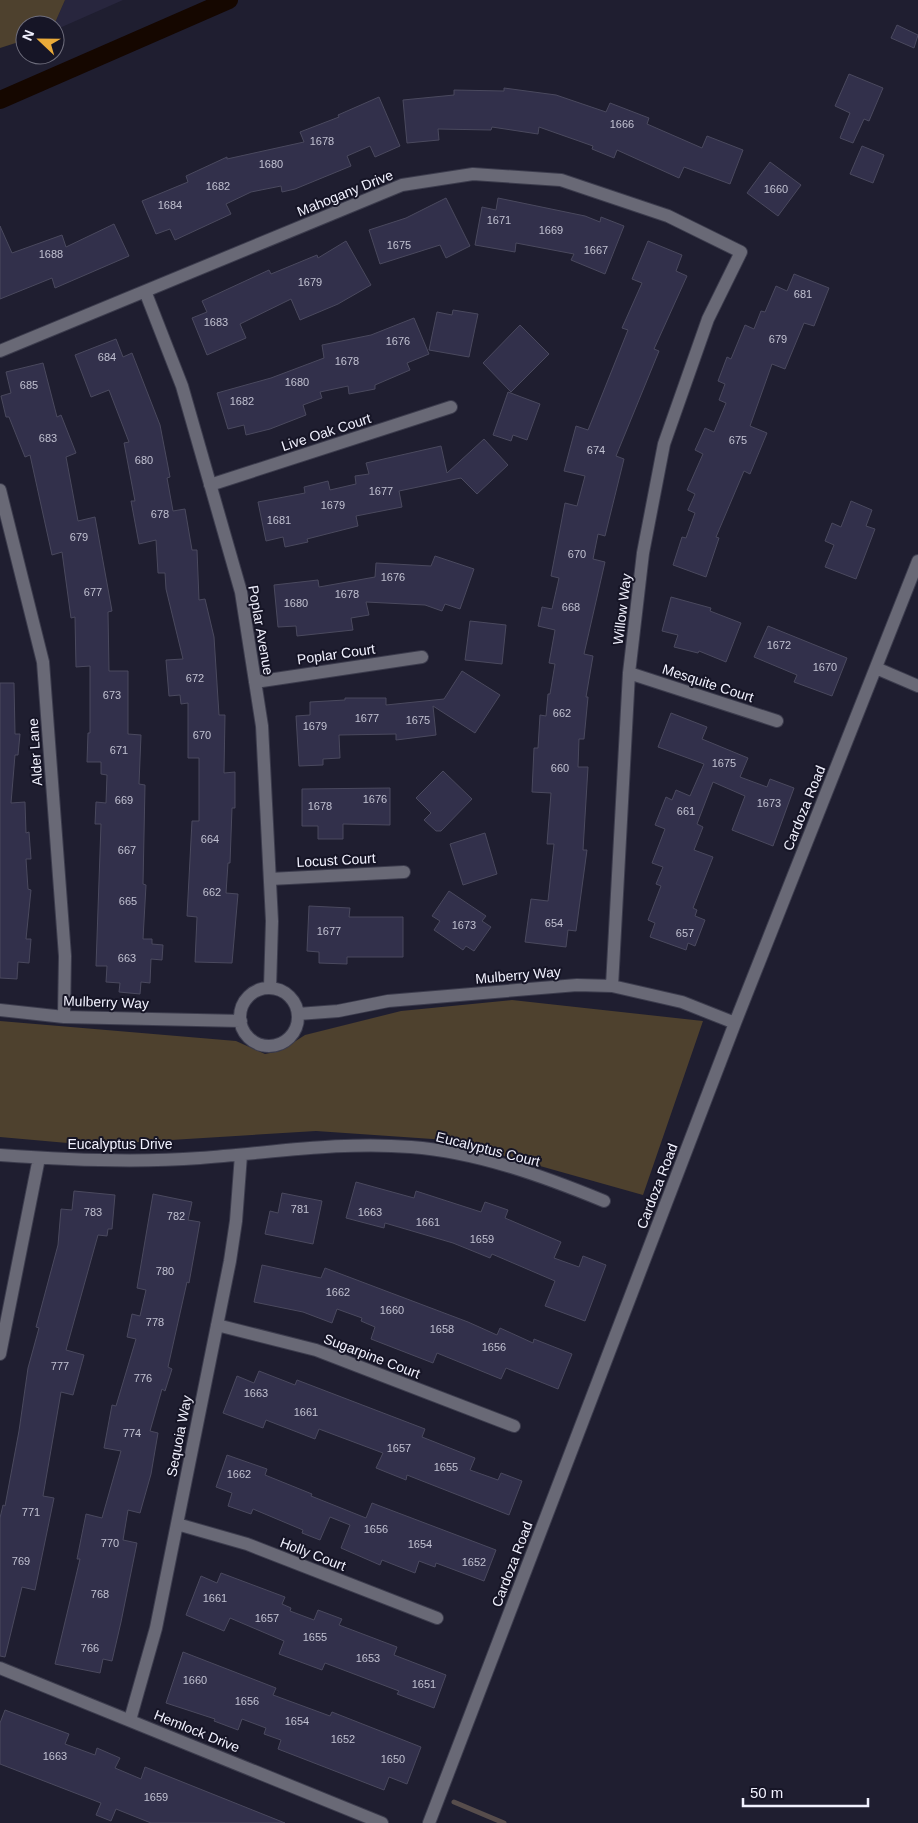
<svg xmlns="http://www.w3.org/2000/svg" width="918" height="1823" viewBox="0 0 918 1823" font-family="Arial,sans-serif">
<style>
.built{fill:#28263e}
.green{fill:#4e412e}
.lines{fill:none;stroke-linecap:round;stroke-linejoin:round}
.stream{stroke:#574d4c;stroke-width:5}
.canal{stroke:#150700;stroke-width:18}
.building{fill:#32304b;stroke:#4a495e}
.minor-casing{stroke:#3c3c4d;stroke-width:14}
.minor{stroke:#696976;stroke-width:12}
.labels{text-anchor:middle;stroke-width:4;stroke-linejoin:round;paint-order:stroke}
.number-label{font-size:11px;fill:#c1c1d1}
.street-label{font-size:14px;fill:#f1f1fe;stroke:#161526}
</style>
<rect width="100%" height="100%" fill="#1f1e30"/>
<path class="built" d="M65,0H123L55,30L54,25Z"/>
<path class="green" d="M0,0H65L54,25H25V40L0,48Z
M512,1000L703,1021L643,1195L447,1140L316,1131L90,1145L0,1137V1021L236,1041L265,1054L280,1051L305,1035L401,1011Z"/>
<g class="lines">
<path class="stream" d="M454,1802L504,1823"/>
<path class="canal" d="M0,100L229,0"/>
</g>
<path class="building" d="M897,25L918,35L914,48L891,38Z
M849,74L883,88L869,121L864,119L853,143L840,138L850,113L835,106Z
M504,88L556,95L606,112L610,103L649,118L647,124L702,148L707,136L743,150L730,184L684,167L679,178L617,150L614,158L592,149L593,146L539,127L538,134L492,127L491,130L438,129L439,140L407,143L403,100L454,95V90L504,91Z
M379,97L400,146L375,157L370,146L347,156L351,166L295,189L282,192L281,186L251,192L226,204L231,214L175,240L170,229L156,234L142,201L188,182L186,176L227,157V159L304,142L300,132L339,117L338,115Z
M862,146L884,155L873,183L850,174Z
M770,162L801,185L778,216L747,193Z
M446,198L470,246L446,258L440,245L380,264L369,230L406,218Z
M498,198L585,216L600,222L601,217L624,226L605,274L571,260L574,254L516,243L515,252L475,245L482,207L496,210Z
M114,224L129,256L55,288L52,278L0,299V226L12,253L62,235L66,247Z
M346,241L371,285L338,304L300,320L291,299L240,324L246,338L207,355L192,318L207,312L202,301L269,270L271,274L317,255L318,258Z
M648,241L682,255L676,271L687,276L654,349L659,351L616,456L624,459L605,536L598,534L593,559L605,562L584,654L593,656L586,697H588L584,739H579L578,767H588L583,850H587L576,931L568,930L566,947L525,942L531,899L548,901L554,844H547L551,793L532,792L534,748H538L540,715L546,716L548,694H550L555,664L549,663L555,630L538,626L542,607L552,609L559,578L551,576L565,503L577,506L585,476L564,471L576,426L588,430L628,330L622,328L642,283L632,279Z
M794,274L829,288L814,326L804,323L785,369L772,364L750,426L767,433L750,474L744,471L716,537L719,538L706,577L673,565L682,537L686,538L695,513L688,510L695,494L687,490L703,454L695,450L705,428L714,432L726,403L719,400L725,384L718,381L727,357L731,359L745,325L754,329L761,311L765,312L776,286L787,291Z
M453,310L478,314L469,357L429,350L437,312L452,315Z
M414,318L429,354L407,363L410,370L375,385V389L349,394L348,386L320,392L322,398L303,405L306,415L270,429L246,435L244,425L228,429L217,393L271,378L324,358L322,345L371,335Z
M520,325L549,354L511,392L483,363Z
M116,339L123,357L132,353L160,425L170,477L167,478L173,511L185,509L192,550H197L199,600L205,599L214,637L219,715H225L224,773L235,772V808H232L230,863H228L226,893L238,894L232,963L195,962L197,917L187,916L192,821H199V758H188V703L181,704L180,695L169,696L166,660L183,659L166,589L165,573H158L156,540L139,544L131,501H135L124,443L129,442L109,390L91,397L75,355Z
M43,363L57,417L61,415L76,453L66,457L78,521L95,517L112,611L108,612L109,671H128V734L141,735L139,784L145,785L143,884L146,885L143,939H152V944L163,945L162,960L151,959L150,983L141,982L140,994L119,992L120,983L106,982L107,966H96L101,824H95L96,802L106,803L107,775L101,774V762H87L88,733H90V666L76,667L75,617L71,618L62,552L52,555L30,455L25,457L9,417H6L1,396L11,393L6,372Z
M508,392L540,404L527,440L513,435L511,441L493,435Z
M484,439L508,465L477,494L461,478L399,491L402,507L356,516L358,526L307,539L308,542L285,547L283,537L266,541L258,502L305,493L304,487L328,481L330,490L356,484L355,476L369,474L366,463L441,446L447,473Z
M851,501L872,510L866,526L875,529L856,579L825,567L834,545L825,541L832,523L841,527Z
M435,556L474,569L460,609L445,604L442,611L425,605L366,602L369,615L351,618L353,630L297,636L296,626L278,627L274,585L318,580L319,587L375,577L376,563L431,566Z
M671,597L711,608L710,611L741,623L726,662L699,651L698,653L674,647L678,635L662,631Z
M470,621L506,625L502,664L465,660Z
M768,626L847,658L832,696L794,682L797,675L754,657Z
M462,671L500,695L475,733L433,706L436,735L396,740V734L339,735L340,758L323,759V765L299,766L296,716L310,715V702L345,700V698H386V705L444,699Z
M0,683H14L15,734H20L18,755H15L11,803L25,802L26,833L29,832L31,859H26L28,889L31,890L26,939H31L29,963L18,962L17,979L0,978Z
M671,713L707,727L702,739L748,758L740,777L767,787L770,779L794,788L773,846L732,830L745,796L713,782L697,824L703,827L694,850L713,857L693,908L697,910L695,916L705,920L695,946L688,943L686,950L650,937L655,923L648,920L661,886L656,884L663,867L652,863L665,829L655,825L666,797L672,800L676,790L690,796L704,764L658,747Z
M443,771L472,799L441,831H436L424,820L431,813L416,798Z
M390,788V825L343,824V839H318V826H302V789Z
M485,833L497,874L463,885L450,844Z
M449,891L486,916L482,921L491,927L474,951L466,946L463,950L434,930L440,921L432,916Z
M309,906L350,908L349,917H403V957H347V964L319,963V952L307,951Z
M356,1182L414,1198L416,1191L481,1212L485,1202L508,1210L505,1218L561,1242L554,1258L579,1267L583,1256L606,1265L585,1321L545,1306L555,1281L492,1254L490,1258L453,1243L385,1223L384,1228L346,1218Z
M74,1191L115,1195L112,1229H108L107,1236L98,1235L66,1350L84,1355L73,1395L61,1392L43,1496L54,1498L35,1590L22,1587L5,1657L0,1656V1518L3,1505L5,1506L19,1431L28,1368L39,1328L36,1327L58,1245L61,1209L72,1210Z
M282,1193L322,1201L313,1244L265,1234L270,1211L278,1213Z
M153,1194L192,1202L188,1220L200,1222L189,1283L187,1282L168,1367L172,1369L165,1391L162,1389L150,1431L158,1433L151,1474L140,1513L128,1510L123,1540L137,1543L121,1622L112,1661L103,1659L100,1673L55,1664L80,1559H77L86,1514L102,1518L121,1451L104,1448L112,1405L116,1406L136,1339L127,1337L132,1314L140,1316L146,1290L137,1288Z
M262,1265L321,1278L325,1268L468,1322L497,1335L500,1328L533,1343L534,1339L572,1354L558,1389L506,1368L501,1379L437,1353L433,1363L371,1339L375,1327L361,1321L362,1318L337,1309L332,1323L303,1312L254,1302Z
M259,1371L295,1385L297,1380L425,1429L422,1437L475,1458L470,1470L498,1480L501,1473L522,1481L509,1515L407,1475L406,1480L376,1468L383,1453L319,1429L315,1439L266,1420L263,1428L223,1413L237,1376L254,1383Z
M227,1455L267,1469L265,1475L312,1494L311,1496L366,1518L372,1503L496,1550L484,1581L436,1563L435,1567L419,1561L415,1573L382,1560L380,1565L341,1548L350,1525L330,1517L320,1540L302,1533L303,1530L253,1509L251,1514L228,1506L232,1493L216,1487Z
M221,1573L285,1597L282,1604L291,1608L290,1611L314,1620L318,1610L342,1619L339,1625L397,1647L394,1655L446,1675L434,1708L397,1694L399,1691L325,1663L322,1670L279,1654L284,1641L230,1618L224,1631L186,1615L201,1576L217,1583Z
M183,1652L276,1688L273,1695L330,1716L332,1712L421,1747L407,1784L389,1777L384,1790L278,1749L281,1740L264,1734L266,1728L242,1719L238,1730L214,1721L215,1719L166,1703Z
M5,1710L69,1734L65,1744L95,1755L97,1748L120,1758L115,1768L141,1779L145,1767L285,1823H151L116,1809L111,1821L96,1815L101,1803L0,1764V1723Z"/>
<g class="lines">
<defs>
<path id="minor" d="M145,291L182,386L241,592L262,726L272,921L270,988
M0,351L402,185L473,174L561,180L668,216L741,252L708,319L664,444L643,553L629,673L612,986
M210,485L451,407
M0,490L43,662L65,956L64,1017
M876,668L918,686
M629,673L777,721
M255,682L422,657
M270,879L404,872
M240 1017a29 29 0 1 1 58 0a29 29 0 1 1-58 0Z
M0,1010L64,1017L241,1021
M298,1014L338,1011L388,1001L577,985L612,986L682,1002L735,1023
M0,1155C66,1160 134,1163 200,1158C271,1153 341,1141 411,1147C477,1152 543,1176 604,1201
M217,1325L316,1350L514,1426
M0,1354L39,1158
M177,1524L247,1544L437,1618
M0,1668L382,1823
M130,1720L156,1628L230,1261L236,1221L241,1155
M429,1823L735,1023L918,561"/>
</defs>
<use href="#minor" class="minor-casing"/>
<use href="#minor" class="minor"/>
</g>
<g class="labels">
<g class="number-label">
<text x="622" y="128">1666</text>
<text x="322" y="145">1678</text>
<text x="271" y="168">1680</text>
<text x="218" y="190">1682</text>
<text x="776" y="193">1660</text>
<text x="170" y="209">1684</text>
<text x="499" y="224">1671</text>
<text x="551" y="234">1669</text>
<text x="399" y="249">1675</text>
<text x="596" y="254">1667</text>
<text x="51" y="258">1688</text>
<text x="310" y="286">1679</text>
<text x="803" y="298">681</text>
<text x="216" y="326">1683</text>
<text x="778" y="343">679</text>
<text x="398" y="345">1676</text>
<text x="107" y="361">684</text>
<text x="347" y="365">1678</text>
<text x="297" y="386">1680</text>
<text x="29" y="389">685</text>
<text x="242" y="405">1682</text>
<text x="48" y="442">683</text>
<text x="738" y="444">675</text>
<text x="596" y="454">674</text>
<text x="144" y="464">680</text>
<text x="381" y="495">1677</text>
<text x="333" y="509">1679</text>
<text x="160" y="518">678</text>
<text x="279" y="524">1681</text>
<text x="79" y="541">679</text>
<text x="577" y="558">670</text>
<text x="393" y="581">1676</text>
<text x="93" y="596">677</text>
<text x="347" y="598">1678</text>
<text x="296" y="607">1680</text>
<text x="571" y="611">668</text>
<text x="779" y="649">1672</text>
<text x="825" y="671">1670</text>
<text x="195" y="682">672</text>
<text x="112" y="699">673</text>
<text x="562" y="717">662</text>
<text x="367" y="722">1677</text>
<text x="418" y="724">1675</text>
<text x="315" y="730">1679</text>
<text x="202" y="739">670</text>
<text x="119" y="754">671</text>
<text x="724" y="767">1675</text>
<text x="560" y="772">660</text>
<text x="375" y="803">1676</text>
<text x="124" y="804">669</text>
<text x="769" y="807">1673</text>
<text x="320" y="810">1678</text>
<text x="686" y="815">661</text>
<text x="210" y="843">664</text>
<text x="127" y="854">667</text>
<text x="212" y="896">662</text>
<text x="128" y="905">665</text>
<text x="554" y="927">654</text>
<text x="464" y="929">1673</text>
<text x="329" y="935">1677</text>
<text x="685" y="937">657</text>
<text x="127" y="962">663</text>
<text x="300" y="1213">781</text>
<text x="93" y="1216">783</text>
<text x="370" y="1216">1663</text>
<text x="176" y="1220">782</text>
<text x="428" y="1226">1661</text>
<text x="482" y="1243">1659</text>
<text x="165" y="1275">780</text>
<text x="338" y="1296">1662</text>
<text x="392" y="1314">1660</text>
<text x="155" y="1326">778</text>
<text x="442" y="1333">1658</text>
<text x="494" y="1351">1656</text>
<text x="60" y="1370">777</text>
<text x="143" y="1382">776</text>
<text x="256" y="1397">1663</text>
<text x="306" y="1416">1661</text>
<text x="132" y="1437">774</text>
<text x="399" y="1452">1657</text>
<text x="446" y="1471">1655</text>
<text x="239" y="1478">1662</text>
<text x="31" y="1516">771</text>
<text x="376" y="1533">1656</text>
<text x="110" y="1547">770</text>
<text x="420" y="1548">1654</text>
<text x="21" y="1565">769</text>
<text x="474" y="1566">1652</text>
<text x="100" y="1598">768</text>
<text x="215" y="1602">1661</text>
<text x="267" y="1622">1657</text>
<text x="315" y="1641">1655</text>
<text x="90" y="1652">766</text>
<text x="368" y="1662">1653</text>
<text x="195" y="1684">1660</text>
<text x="424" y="1688">1651</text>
<text x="247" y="1705">1656</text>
<text x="297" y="1725">1654</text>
<text x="343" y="1743">1652</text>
<text x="55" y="1760">1663</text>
<text x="393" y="1763">1650</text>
<text x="156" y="1801">1659</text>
</g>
<g class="street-label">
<text transform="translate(345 193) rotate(-22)" y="5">Mahogany Drive</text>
<text transform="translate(326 432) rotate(-18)" y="5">Live Oak Court</text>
<text transform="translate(622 609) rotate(-83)" y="5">Willow Way</text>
<text transform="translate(261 630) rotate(80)" y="5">Poplar Avenue</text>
<text transform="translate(336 654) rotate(-8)" y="5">Poplar Court</text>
<text transform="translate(708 683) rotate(18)" y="5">Mesquite Court</text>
<text transform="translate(35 752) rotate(-94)" y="5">Alder Lane</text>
<text transform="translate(804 808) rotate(-68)" y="5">Cardoza Road</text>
<text transform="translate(336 860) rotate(-3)" y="5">Locust Court</text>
<text transform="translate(518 975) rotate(-5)" y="5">Mulberry Way</text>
<text transform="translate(106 1002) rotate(2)" y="5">Mulberry Way</text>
<text x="120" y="1149">Eucalyptus Drive</text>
<text transform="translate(488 1149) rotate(14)" y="5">Eucalyptus Court</text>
<text transform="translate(657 1186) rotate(-69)" y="5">Cardoza Road</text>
<text transform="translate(372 1356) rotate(21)" y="5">Sugarpine Court</text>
<text transform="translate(179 1436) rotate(-79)" y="5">Sequoia Way</text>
<text transform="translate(313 1554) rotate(21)" y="5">Holly Court</text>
<text transform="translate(512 1564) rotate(-69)" y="5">Cardoza Road</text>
<text transform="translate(197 1731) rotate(22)" y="5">Hemlock Drive</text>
</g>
</g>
<g transform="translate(40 40) rotate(292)"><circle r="24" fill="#161526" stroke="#6e6d7c"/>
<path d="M0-4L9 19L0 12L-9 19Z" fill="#eaaa39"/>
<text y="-8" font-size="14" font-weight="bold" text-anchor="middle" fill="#f1f1fe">N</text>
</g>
<path d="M743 1798v8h125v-8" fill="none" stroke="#f1f1fe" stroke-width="2.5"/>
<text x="750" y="1798" font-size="15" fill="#f1f1fe" stroke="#161526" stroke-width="4" paint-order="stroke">50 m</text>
</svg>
